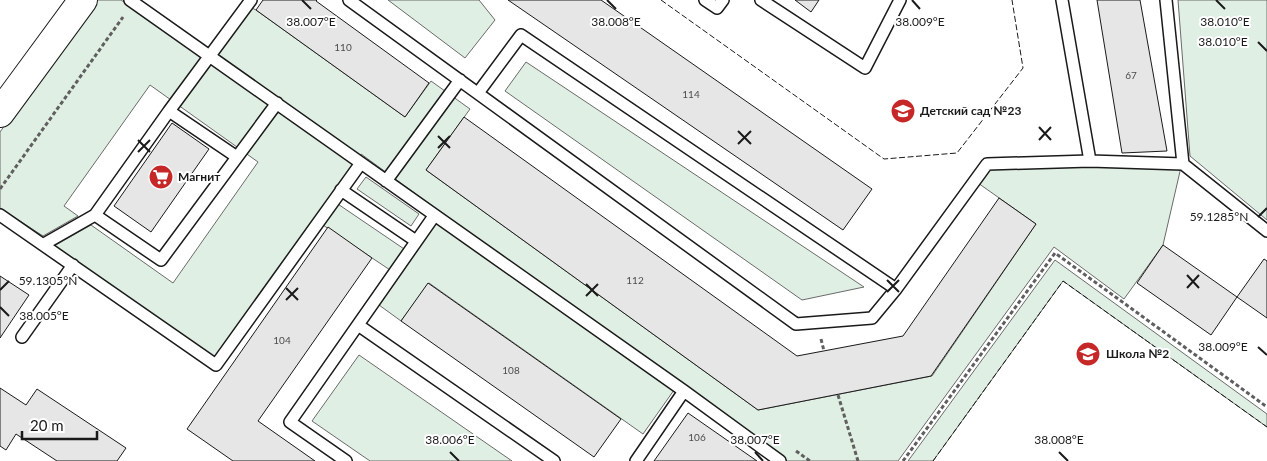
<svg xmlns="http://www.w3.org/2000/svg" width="1267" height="461" viewBox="0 0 1267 461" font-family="Lato,sans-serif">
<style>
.green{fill:#e0efe3;stroke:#6a6a6a;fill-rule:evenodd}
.building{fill:#e6e6e6;stroke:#1a1a1a}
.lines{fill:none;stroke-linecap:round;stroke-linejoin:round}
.service-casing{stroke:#1a1a1a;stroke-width:14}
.secondary-casing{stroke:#1a1a1a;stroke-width:30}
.path{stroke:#5f5f5f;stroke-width:3;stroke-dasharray:4 2.5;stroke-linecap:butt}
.service{stroke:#fff;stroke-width:11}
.secondary{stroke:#fff;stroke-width:28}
.fence{stroke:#1a1a1a;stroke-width:1;stroke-dasharray:6 2.5;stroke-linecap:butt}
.ticks{fill:none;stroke:#1a1a1a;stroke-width:2}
.labels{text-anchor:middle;stroke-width:4;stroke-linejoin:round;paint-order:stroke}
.number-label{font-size:10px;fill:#4d4d4d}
.poi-label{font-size:12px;font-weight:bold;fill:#1a1a1a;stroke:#fff;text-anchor:start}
.ticks-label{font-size:12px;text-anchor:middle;fill:#1a1a1a;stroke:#fff;stroke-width:4;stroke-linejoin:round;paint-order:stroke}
</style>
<rect width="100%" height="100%" fill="#fff"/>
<path class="green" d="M93,0H121L211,61L250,7L256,10L405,117L431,81L470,109L426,170L758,410L932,376L1036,224L978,183L989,167L1090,164L1181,167L1163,245L1124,299L1054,247L898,461H787L679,383L643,434L429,283L401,321L379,305L399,276L314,219L215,359L54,246L91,225L173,283L258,162L150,85L64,206L78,216L43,236L0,208V132ZM361,154L442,213L413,255L329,198Z
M388,0H479L495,20L465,58Z
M1178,0H1267V220L1190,156Z
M526,62L864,287L802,300L505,91Z
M366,177L419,214L411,226L357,189Z
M1055,260L1267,414V427L1063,281L933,461H908Z
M359,355L512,461H370L312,421Z"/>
<path class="building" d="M263,0H317L316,1L429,83L405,117L256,10Z
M508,0H601L872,189L843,230Z
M795,0H819L811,12Z
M1097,0H1140L1167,151L1122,153Z
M464,117L797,356L903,336L999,198L1036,224L931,376L758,410L426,170Z
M172,123L209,149L151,232L114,206Z
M328,227L372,258L258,421L315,461H233L187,429Z
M1163,245L1237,297L1211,335L1137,283Z
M1264,259L1267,261V318L1237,297Z
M0,276L29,295L0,338Z
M428,283L621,419L594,457L401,321Z
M0,388L26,405L37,389L126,448L117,461H57L16,434L6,450L0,446Z
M688,413L757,461H654Z"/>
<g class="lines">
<defs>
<path id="service" d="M130,0L684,391L780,461
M349,0L796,324L872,318L896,289L987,164L1090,161L1183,164L1166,0
M705,0L717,8L723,0
M761,0L865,68L900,0
M1062,0L1090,161
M478,93L521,35L896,289
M169,111L251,0
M1183,164L1267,231
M386,181L460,80
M341,190L416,241
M0,215L216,365L361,163
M95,215L161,260L277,103
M44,244L95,215L169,111L237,157
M358,325L554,461
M22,337L73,265
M346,461L290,422L434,216
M636,461L684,391"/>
<path id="secondary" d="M0,113L83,0"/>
</defs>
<use href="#service" class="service-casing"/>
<use href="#secondary" class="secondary-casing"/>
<path class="path" d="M0,189L123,17
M821,339L824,351
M838,395L858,461
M796,451L810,461
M903,461L1055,253L1267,407"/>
<use href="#service" class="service"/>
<use href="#secondary" class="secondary"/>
<path class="fence" d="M661,0L884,159L957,153L1023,68L1012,0
M933,461L1063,281L1267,427"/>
</g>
<path class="ticks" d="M302,0L311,9M607,0L616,9M912,0L920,9M1216,0L1225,9M1258,42L1267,51M1039,127L1051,140M738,131L751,144M438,136L450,148M138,140L150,152M1039,140L1051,127M738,144L751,131M438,148L450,136M138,152L150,140M1258,217L1267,208M1187,275L1199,288M887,280L899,292M586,284L598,296M286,288L298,300M1187,288L1199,275M0,290L9,281M887,292L899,280M586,296L598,284M286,300L298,288M0,307L9,316M1258,347L1267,355M450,452L459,461M755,452L763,461M1059,452L1068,461"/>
<defs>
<symbol id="school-disc" viewBox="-11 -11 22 22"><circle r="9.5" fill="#c62828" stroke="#fff"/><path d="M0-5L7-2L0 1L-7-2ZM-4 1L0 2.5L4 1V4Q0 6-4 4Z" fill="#fff"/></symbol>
<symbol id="supermarket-disc" viewBox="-11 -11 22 22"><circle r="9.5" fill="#c62828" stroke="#fff"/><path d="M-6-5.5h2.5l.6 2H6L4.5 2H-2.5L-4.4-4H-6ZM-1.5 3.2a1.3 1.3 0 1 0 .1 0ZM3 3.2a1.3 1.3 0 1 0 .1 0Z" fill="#fff"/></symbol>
</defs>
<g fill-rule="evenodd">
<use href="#school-disc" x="889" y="97" width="28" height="28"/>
<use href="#supermarket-disc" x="147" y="163" width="28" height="28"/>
<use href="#school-disc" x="1074" y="340" width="28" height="28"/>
</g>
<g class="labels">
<g class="number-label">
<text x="343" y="51">110</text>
<text x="1131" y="79">67</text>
<text x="691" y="98">114</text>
<text x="635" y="284">112</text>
<text x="282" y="344">104</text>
<text x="511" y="374">108</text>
<text x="697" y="441">106</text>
</g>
<g class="poi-label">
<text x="920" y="115">Детский сад №23</text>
<text x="178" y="181">Магнит</text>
<text x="1106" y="358">Школа №2</text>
</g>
</g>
<g class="ticks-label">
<text x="920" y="26">38.009°E</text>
<text x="311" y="26">38.007°E</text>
<text x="616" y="26">38.008°E</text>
<text x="1225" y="26">38.010°E</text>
<text x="1223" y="46">38.010°E</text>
<text x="1219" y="221">59.1285°N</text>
<text x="48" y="285">59.1305°N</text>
<text x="44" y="320">38.005°E</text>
<text x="1223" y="351">38.009°E</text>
<text x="450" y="444">38.006°E</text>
<text x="755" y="444">38.007°E</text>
<text x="1059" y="444">38.008°E</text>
</g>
<path d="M22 431v8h75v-8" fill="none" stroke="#1a1a1a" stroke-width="2.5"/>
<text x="30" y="431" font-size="15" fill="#1a1a1a" stroke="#ffffff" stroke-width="4" paint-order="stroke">20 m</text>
</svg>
